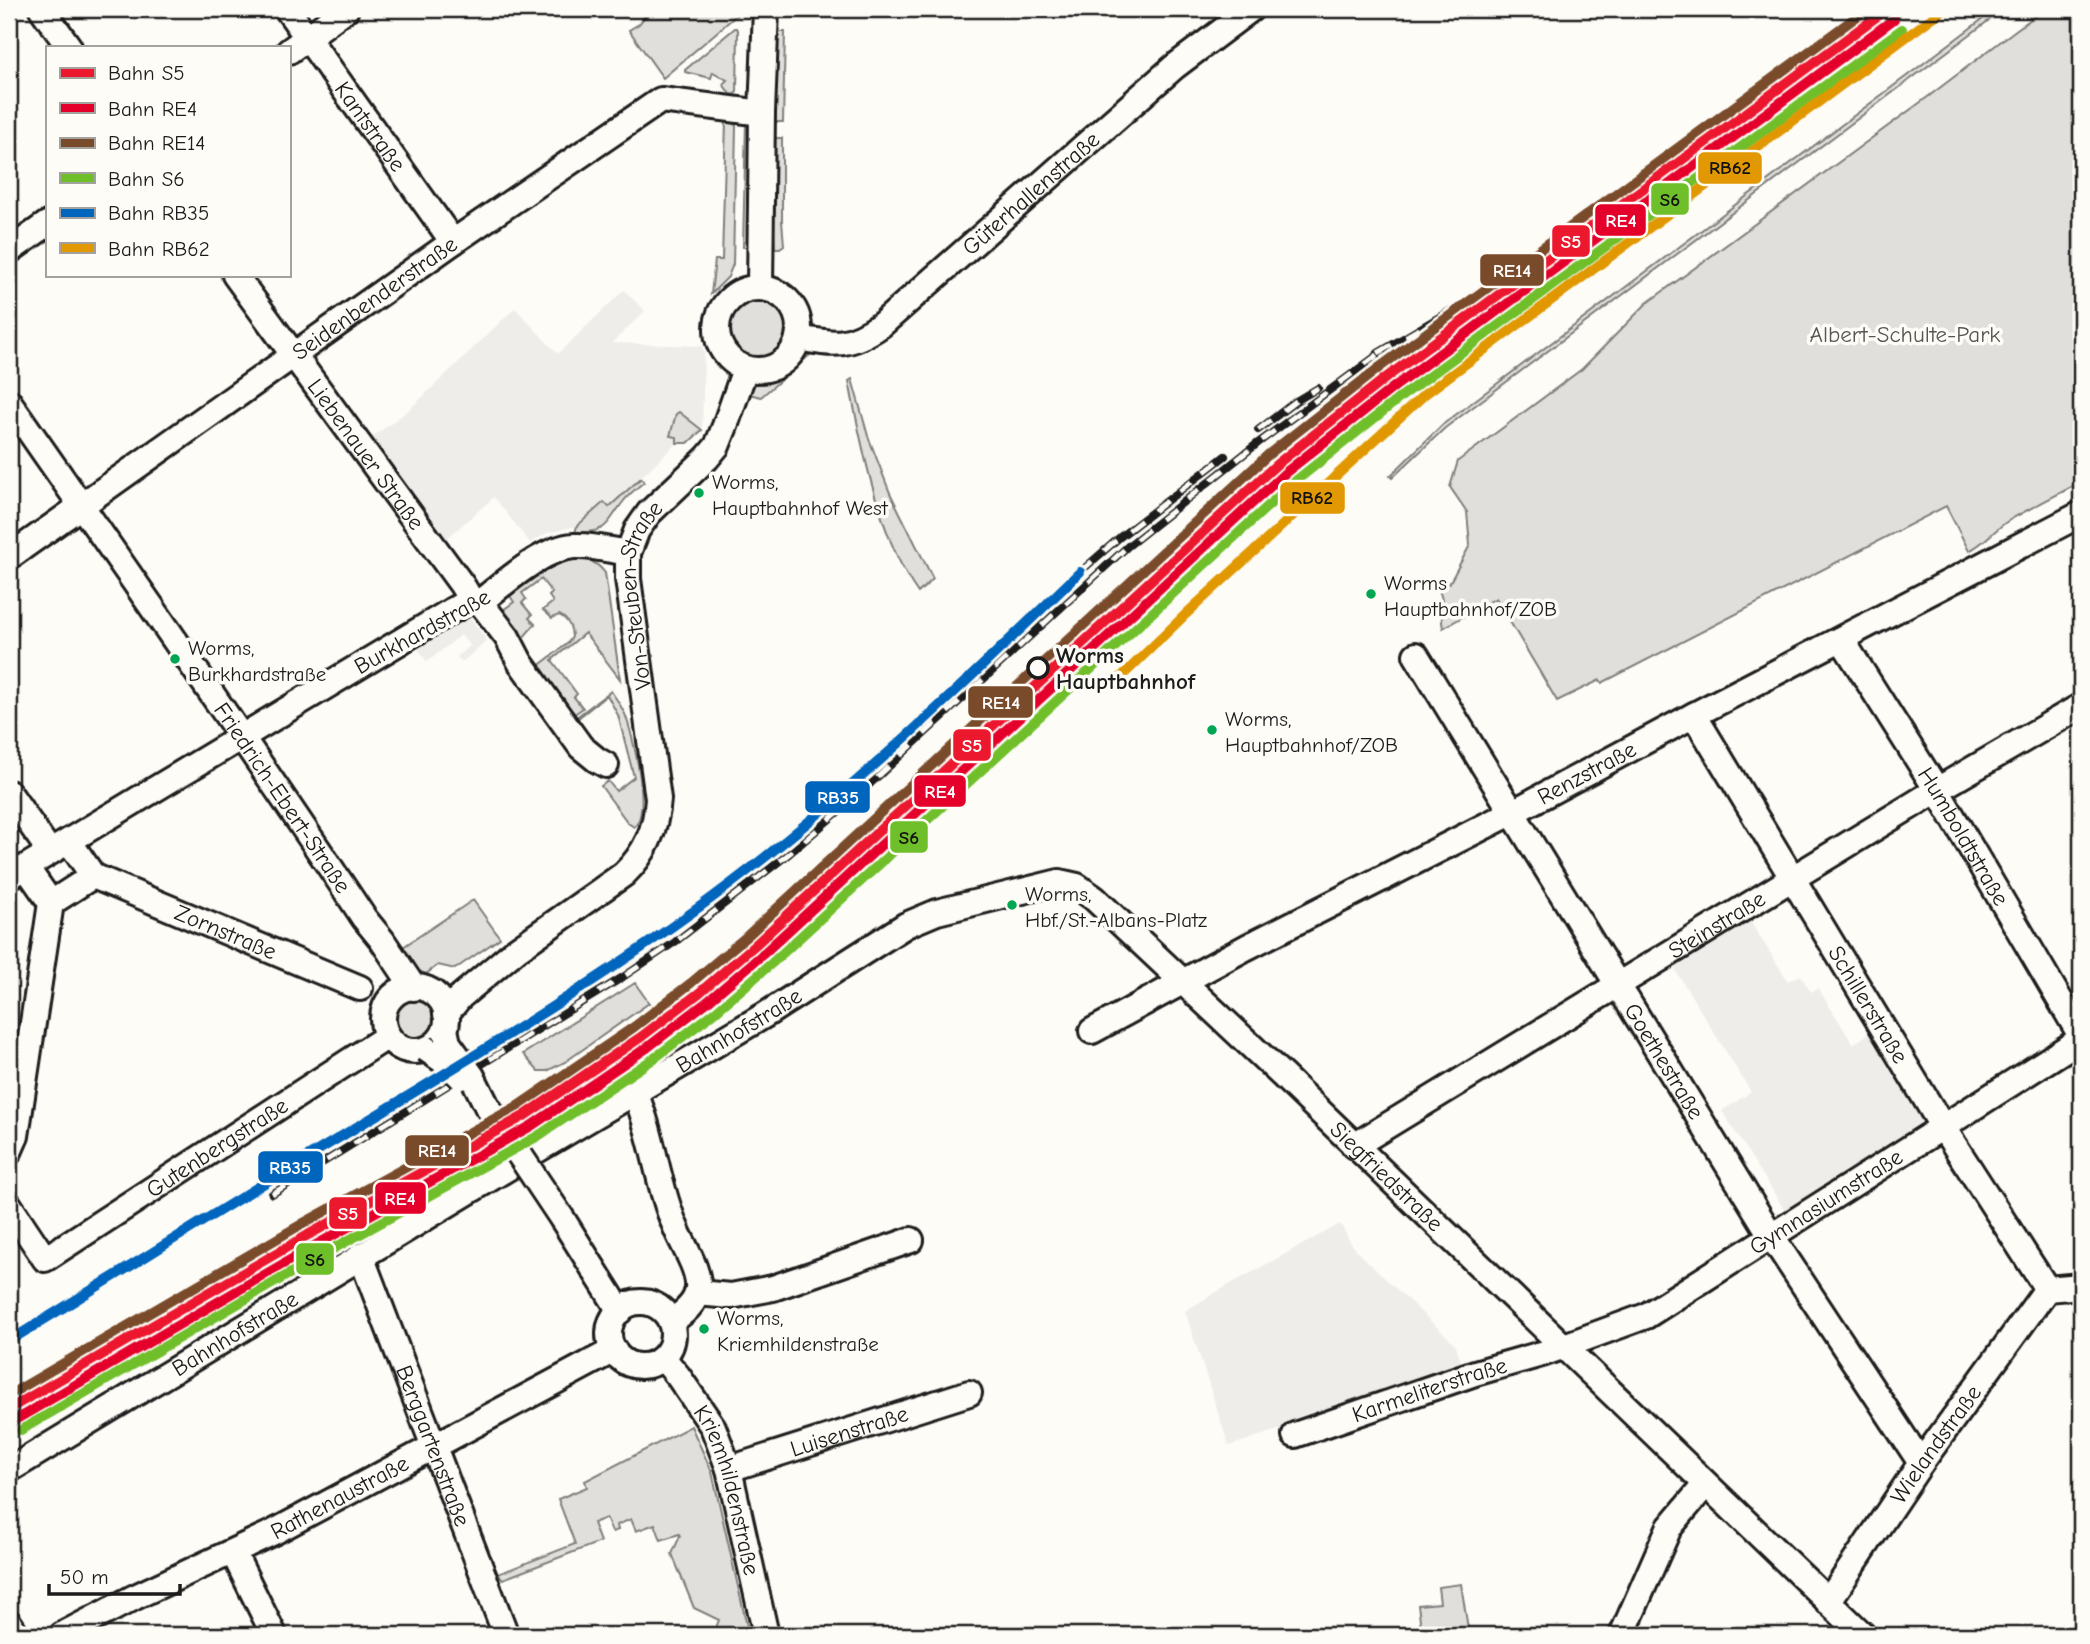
<svg xmlns="http://www.w3.org/2000/svg" width="2090" height="1644" viewBox="0 0 2090 1644" font-family="'Comic Neue',sans-serif">
<style>
.built{fill:#eeede9}
.green{fill:#e0dfdb;stroke:#7e7e7c;stroke-width:2}
.lines{fill:none;stroke-linecap:round;stroke-linejoin:round}
.minor-casing{stroke:#1c1c1c;stroke-width:30}
.minor{stroke:#fdfcf7;stroke-width:24}
.rail-casing{stroke:#1c1c1c;stroke-width:8}
.rail{stroke:#fdfcf7;stroke-width:5;stroke-dasharray:16;stroke-linecap:butt}
.minor-bridge-casing{stroke:#1c1c1c;stroke-width:30;stroke-linecap:butt}
.minor-bridge{stroke:#fdfcf7;stroke-width:24}
.rail-1-casing{stroke:#fdfcf7;stroke-width:16}
.rail-2-casing{stroke:#fdfcf7;stroke-width:16}
.rail-3-casing{stroke:#fdfcf7;stroke-width:16}
.rail-4-casing{stroke:#fdfcf7;stroke-width:16}
.rail-5-casing{stroke:#fdfcf7;stroke-width:16}
.rail-6-casing{stroke:#fdfcf7;stroke-width:16}
.rail-1{stroke:#ec192e;stroke-width:10}
.rail-2{stroke:#e4002b;stroke-width:10}
.rail-3{stroke:#7a4b2a;stroke-width:10}
.rail-4{stroke:#6fbf2b;stroke-width:10}
.rail-5{stroke:#0065bd;stroke-width:10}
.rail-6{stroke:#e19803;stroke-width:10}
.bus-dot{fill:#00a651;stroke:#fdfcf7;stroke-width:2.5}
.stop-dot{fill:#fdfcf7;stroke:#1c1c1c;stroke-width:3.5}
.labels{text-anchor:middle;stroke-width:7;stroke-linejoin:round;paint-order:stroke}
.bus-label{font-size:21px;fill:#1c1c1c;stroke:#fdfcf7;text-anchor:start}
.street-label{font-size:23px;fill:#1c1c1c;stroke:#fdfcf7}
.park-label{font-size:23px;fill:#575655;stroke:#fdfcf7}
.stop-label{font-size:23px;font-weight:bold;fill:#1c1c1c;stroke:#fdfcf7;text-anchor:start}
.line-badge{stroke:#fdfcf7;stroke-width:2.5}
.badge-label{font-size:19px;text-anchor:middle;font-weight:bold;fill:#fff}
.pale-badge-label{font-size:19px;text-anchor:middle;font-weight:bold;fill:#111}
</style>
<rect width="100%" height="100%" fill="#fdfcf7"/>
<filter id="ink" filterUnits="userSpaceOnUse"><feTurbulence type="fractalNoise" baseFrequency=".0143" numOctaves="2"/><feDisplacementMap in="SourceGraphic" scale="14" xChannelSelector="R" yChannelSelector="G"/><feConvolveMatrix kernelMatrix="1 2 1 2 8 2 1 2 1" color-interpolation-filters="sRGB"/></filter>
<g filter="url(#ink)">
<path class="built" d="M624,290L645,311L612,343L702,346L704,352L702,430L679,412L676,414L670,436L677,437V443L609,507L604,502L577,526L547,533L530,543L494,497L445,540L371,438L410,409L515,308L558,354Z
M467,616H469L487,641L462,662L457,657L470,646L461,635L427,662L417,647Z
M1748,918L1788,981L1800,975L1811,992L1818,988L1853,1044L1870,1033L1926,1123L1786,1212L1722,1111L1751,1092L1671,963Z
M1340,1224L1355,1250L1456,1345L1463,1369L1229,1446L1185,1311L1225,1287Z"/>
<path class="green" d="M651,9H740L738,14L663,78L629,30L639,24Z
M1996,9H2004L1445,428L1392,478L1390,476L1442,425Z
M2051,9H2081V482C2057,495 2032,507 2008,521C1994,530 1985,543 1969,551L1946,506L1602,683L1600,680L1557,701L1496,598L1443,628C1440,617 1444,606 1441,596C1440,592 1438,589 1438,584H1449L1470,545L1467,512L1450,487L1458,461L1582,369L1647,303L1929,96L2017,29L2037,15Z
M735,28H737L738,30L737,92L733,95L730,94L723,84L727,80L713,72L711,78L685,72V70Z
M776,32H785L783,122H774Z
M726,121H731L736,126L733,264L728,277L711,294L715,260H722Z
M746,121L751,129L749,247H743Z
M774,138H782V221L784,245L780,248H775L773,218Z
M728 328a30 30 0 1 1 60 0a30 30 0 1 1-60 0Z
M811,354L761,397L749,394C755,379 767,377 780,370C791,363 797,356 811,354Z
M852,379L868,436L890,493L933,579L918,593C880,540 861,445 849,381Z
M679,412L702,430L688,443H677V437L670,436L676,414Z
M641,478L644,482C637,488 629,494 623,502C605,525 610,532 575,533L577,526L604,502L609,507Z
M574,559C588,559 596,561 605,573L620,679L585,633L552,660L577,694L574,697L583,708L573,715L537,667L567,644L572,637C572,628 568,619 559,615L552,618L543,610L553,602L549,596L552,593L541,579L522,593L526,599L522,603L532,615L529,618L535,624L523,638L503,610L514,602L510,596C531,581 548,565 574,559Z
M611,691C616,698 621,706 625,714C633,735 652,812 634,827L628,823L601,786L608,781L616,791L634,777L618,715L607,695L577,719L592,739L599,744V750L571,721Z
M473,900L500,938L455,969L438,965L426,974L419,971L403,947Z
M635,983L649,1003L565,1062L547,1071H538L523,1054Z
M396 1019a20 20 0 1 1 40 0a20 20 0 1 1-40 0Z
M691,1426L712,1472L749,1635H713L719,1620L694,1608L672,1554L680,1536L679,1534L661,1540L655,1524L636,1531L631,1519L617,1525L618,1530L612,1532L606,1518L593,1523L600,1542L503,1579L498,1574L575,1544L558,1499L587,1487L585,1481Z
M1461,1584L1469,1635H1422L1418,1605L1440,1603L1438,1587Z"/>
<g class="lines">
<defs>
<g id="minor">
<path d="M42,9L69,47"/>
<path id="s1" d="M287,9L453,242"/>
<path d="M289,51L346,9"/>
<path d="M9,251L47,224"/>
<path id="s2" d="M235,275L462,585L471,600"/>
<circle cx="758" cy="329" r="41"/>
<path d="M760,288L762,113L766,9"/>
<path id="s3" d="M798,338C836,345 849,347 881,325L1174,67L1251,9"/>
<path id="s4" d="M9,402C128,573 248,743 364,918L382,940L414,988"/>
<path id="s5" d="M9,557L453,242L661,100L762,113"/>
<path d="M480,602L507,637L520,662L581,747L597,760L606,765"/>
<path id="s6" d="M1842,640L1937,790L2081,1036"/>
<path id="s7" d="M1416,655L1772,1237L1921,1463"/>
<path id="s8" d="M1694,715L1942,1126L2047,1289"/>
<path d="M9,793L50,852"/>
<path d="M26,867L51,903L93,876L69,841"/>
<path id="s9" d="M93,876L360,988"/>
<path d="M9,877L451,611L471,600L480,602C505,583 542,548 574,546C592,545 610,550 628,553"/>
<circle cx="415" cy="1019" r="32"/>
<path id="s10" d="M446,1014L460,997L516,950L624,874C646,853 656,829 658,799L628,579V553L637,530L649,513L707,458L717,446L725,426L745,369"/>
<path id="s11" d="M1092,1031L1247,947L1513,812L1694,715L2081,514"/>
<path d="M635,1093C654,1137 657,1185 676,1228C683,1246 700,1270 698,1289C696,1304 682,1314 671,1322"/>
<path id="s12" d="M1354,1146L1937,790L2081,706"/>
<path d="M9,1152L16,1136L51,903"/>
<path id="s13" d="M9,1205L45,1259L388,1036"/>
<path d="M563,1220L620,1311"/>
<path id="s14" d="M361,1256L506,1635"/>
<path d="M2047,1289L2081,1286"/>
<path d="M697,1293L731,1296L773,1288L911,1240"/>
<circle cx="641" cy="1334" r="32"/>
<path id="s15" d="M663,1358L678,1376L713,1427L729,1469L766,1635"/>
<path id="s16" d="M1295,1435L1475,1373L1545,1353L1646,1316L2081,1039"/>
<path id="s17" d="M729,1469L969,1393"/>
<path id="s18" d="M9,1470L539,1149L765,1015L906,925L937,912L1059,882L1077,886L1094,898L1282,1075L1863,1635"/>
<path d="M233,1552L274,1635"/>
<path id="s19" d="M1828,1602L1921,1463L2047,1289"/>
<path d="M9,1623L17,1635"/>
<path id="s20" d="M62,1635L135,1597L274,1532L614,1350"/>
<path d="M1622,1635L1669,1528L1705,1485"/>
</g>
</defs>
<use href="#minor" class="minor-casing"/>
<use href="#minor" class="minor"/>
<defs>
<path id="rail" d="M1378,353L1582,233
M1258,430L1296,401L1318,388
M1080,572L1120,537L1225,456
M272,1194L623,977L675,942L790,853L858,795L1128,546L1258,443L1387,348"/>
</defs>
<use href="#rail" class="rail-casing"/>
<use href="#rail" class="rail"/>
<defs>
<path id="minor-bridge" d="M446,1034L448,1043L472,1076L487,1106L563,1220
M426,1049L449,1065L461,1077"/>
</defs>
<use href="#minor-bridge" class="minor-bridge-casing"/>
<use href="#minor-bridge" class="minor-bridge"/>
<defs>
<path id="rail-1" d="M9,1409L308,1235L524,1116L641,1037L699,993L755,945L1277,464L1387,377L1887,9"/>
<path id="rail-2" d="M15,1420L314,1246L531,1126L648,1047L707,1002L763,954L1285,473L1394,387L1894,19"/>
<path id="rail-3" d="M9,1395L302,1224L518,1106L634,1027L691,983L747,936L1269,454L1380,367L1867,9"/>
<path id="rail-4" d="M21,1430L320,1256L538,1136L656,1057L715,1012L772,963L1293,483L1402,396L1902,29"/>
<path id="rail-5" d="M9,1341C119,1274 227,1205 337,1139C472,1057 608,977 733,882C857,788 968,680 1080,572"/>
<path id="rail-6" d="M1118,680L1186,614L1425,394L1944,9"/>
</defs>
<use href="#rail-1" class="rail-1-casing"/>
<use href="#rail-2" class="rail-2-casing"/>
<use href="#rail-3" class="rail-3-casing"/>
<use href="#rail-4" class="rail-4-casing"/>
<use href="#rail-5" class="rail-5-casing"/>
<use href="#rail-6" class="rail-6-casing"/>
<use href="#rail-1" class="rail-1"/>
<use href="#rail-2" class="rail-2"/>
<use href="#rail-3" class="rail-3"/>
<use href="#rail-4" class="rail-4"/>
<use href="#rail-5" class="rail-5"/>
<use href="#rail-6" class="rail-6"/>
</g>
</g>
<g class="bus-dot">
<circle cx="699" cy="493" r="6"/>
<circle cx="1371" cy="594" r="6"/>
<circle cx="175" cy="659" r="6"/>
<circle cx="1212" cy="730" r="6"/>
<circle cx="1012" cy="905" r="6"/>
<circle cx="704" cy="1329" r="6"/>
</g>
<circle class="stop-dot" cx="1038" cy="668" r="10"/>
<g class="labels">
<g class="bus-label">
<text x="712" y="489">Worms,<tspan x="712" dy="26">Hauptbahnhof West</tspan></text>
<text x="1384" y="590">Worms<tspan x="1384" dy="26">Hauptbahnhof/ZOB</tspan></text>
<text x="188" y="655">Worms,<tspan x="188" dy="26">Burkhardstraße</tspan></text>
<text x="1225" y="726">Worms,<tspan x="1225" dy="26">Hauptbahnhof/ZOB</tspan></text>
<text x="1025" y="901">Worms,<tspan x="1025" dy="26">Hbf./St.-Albans-Platz</tspan></text>
<text x="717" y="1325">Worms,<tspan x="717" dy="26">Kriemhildenstraße</tspan></text>
</g>
<g class="street-label">
<text dy="8" stroke="none"><textPath href="#s1" startOffset="144">Kantstraße</textPath></text>
<text dy="8" stroke="none"><textPath href="#s3" startOffset="287">Güterhallenstraße</textPath></text>
<text dy="8" stroke="none"><textPath href="#s5" startOffset="448">Seidenbenderstraße</textPath></text>
<text dy="8" stroke="none"><textPath href="#s2" startOffset="222">Liebenauer Straße</textPath></text>
<text dy="8" stroke="none"><textPath href="#s10" startOffset="520">Von-Steuben-Straße</textPath></text>
<text transform="translate(422 631) rotate(-29)" y="8">Burkhardstraße</text>
<text dy="8" stroke="none"><textPath href="#s11" startOffset="558">Renzstraße</textPath></text>
<text dy="8" stroke="none"><textPath href="#s4" startOffset="481">Friedrich-Ebert-Straße</textPath></text>
<text dy="8" stroke="none"><textPath href="#s6" startOffset="231">Humboldtstraße</textPath></text>
<text dy="8" stroke="none"><textPath href="#s12" startOffset="425">Steinstraße</textPath></text>
<text dy="8" stroke="none"><textPath href="#s9" startOffset="144">Zornstraße</textPath></text>
<text dy="8" stroke="none"><textPath href="#s8" startOffset="338">Schillerstraße</textPath></text>
<text dy="8" stroke="none"><textPath href="#s18" startOffset="852">Bahnhofstraße</textPath></text>
<text dy="8" stroke="none"><textPath href="#s7" startOffset="476">Goethestraße</textPath></text>
<text dy="8" stroke="none"><textPath href="#s13" startOffset="270">Gutenbergstraße</textPath></text>
<text dy="8" stroke="none"><textPath href="#s18" startOffset="1652">Siegfriedstraße</textPath></text>
<text dy="8" stroke="none"><textPath href="#s16" startOffset="584">Gymnasiumstraße</textPath></text>
<text dy="8" stroke="none"><textPath href="#s18" startOffset="264">Bahnhofstraße</textPath></text>
<text dy="8" stroke="none"><textPath href="#s16" startOffset="142">Karmeliterstraße</textPath></text>
<text dy="8" stroke="none"><textPath href="#s17" startOffset="126">Luisenstraße</textPath></text>
<text dy="8" stroke="none"><textPath href="#s19" startOffset="191">Wielandstraße</textPath></text>
<text dy="8" stroke="none"><textPath href="#s14" startOffset="203">Berggartenstraße</textPath></text>
<text dy="8" stroke="none"><textPath href="#s15" startOffset="150">Kriemhildenstraße</textPath></text>
<text dy="8" stroke="none"><textPath href="#s20" startOffset="310">Rathenaustraße</textPath></text>
</g>
<g class="park-label">
<text x="1905" y="342">Albert-Schulte-Park</text>
</g>
<g class="stop-label">
<text x="1056" y="663">Worms<tspan x="1056" dy="26">Hauptbahnhof</tspan></text>
</g>
</g>
<g class="line-badge">
<rect x="1697" y="151" width="66" height="34" rx="7" fill="#e19803"/>
<rect x="1650" y="182" width="40" height="34" rx="7" fill="#6fbf2b"/>
<rect x="1594" y="203" width="53" height="34" rx="7" fill="#e4002b"/>
<rect x="1551" y="224" width="40" height="34" rx="7" fill="#ec192e"/>
<rect x="1479" y="253" width="66" height="34" rx="7" fill="#7a4b2a"/>
<rect x="1279" y="481" width="67" height="34" rx="7" fill="#e19803"/>
<rect x="967" y="685" width="67" height="34" rx="7" fill="#7a4b2a"/>
<rect x="952" y="728" width="40" height="34" rx="7" fill="#ec192e"/>
<rect x="913" y="774" width="54" height="34" rx="7" fill="#e4002b"/>
<rect x="804" y="780" width="67" height="34" rx="7" fill="#0065bd"/>
<rect x="889" y="820" width="40" height="34" rx="7" fill="#6fbf2b"/>
<rect x="404" y="1134" width="66" height="33" rx="7" fill="#7a4b2a"/>
<rect x="257" y="1150" width="67" height="34" rx="7" fill="#0065bd"/>
<rect x="374" y="1181" width="53" height="34" rx="7" fill="#e4002b"/>
<rect x="328" y="1196" width="40" height="34" rx="7" fill="#ec192e"/>
<rect x="295" y="1242" width="40" height="34" rx="7" fill="#6fbf2b"/>
</g>
<g class="badge-label">
<text x="1621" y="227">RE4</text>
<text x="1571" y="248">S5</text>
<text x="1512" y="277">RE14</text>
<text x="1001" y="709">RE14</text>
<text x="972" y="752">S5</text>
<text x="940" y="798">RE4</text>
<text x="838" y="804">RB35</text>
<text x="437" y="1157">RE14</text>
<text x="290" y="1174">RB35</text>
<text x="400" y="1205">RE4</text>
<text x="348" y="1220">S5</text>
</g>
<g class="pale-badge-label">
<text x="1730" y="174">RB62</text>
<text x="1670" y="206">S6</text>
<text x="1312" y="504">RB62</text>
<text x="909" y="844">S6</text>
<text x="315" y="1266">S6</text>
</g>
<rect width="2090" height="1644" fill="none" stroke="#fdfcf7" stroke-width="35"/>
<rect x="18" y="18" width="2055" height="1609" fill="none" stroke="#1c1c1c" stroke-width="2.5" filter="url(#ink)"/>
<rect x="46" y="46" width="245" height="231" fill="#fdfcf7" stroke="#a3a29f" stroke-width="2"/>
<rect x="60" y="68" width="35" height="10" fill="#ec192e" stroke="#a3a29f" stroke-width="2"/>
<text x="108" y="80" font-size="21" fill="#1c1c1c">Bahn S5</text>
<rect x="60" y="103" width="35" height="10" fill="#e4002b" stroke="#a3a29f" stroke-width="2"/>
<text x="108" y="116" font-size="21" fill="#1c1c1c">Bahn RE4</text>
<rect x="60" y="138" width="35" height="10" fill="#7a4b2a" stroke="#a3a29f" stroke-width="2"/>
<text x="108" y="150" font-size="21" fill="#1c1c1c">Bahn RE14</text>
<rect x="60" y="173" width="35" height="10" fill="#6fbf2b" stroke="#a3a29f" stroke-width="2"/>
<text x="108" y="186" font-size="21" fill="#1c1c1c">Bahn S6</text>
<rect x="60" y="208" width="35" height="10" fill="#0065bd" stroke="#a3a29f" stroke-width="2"/>
<text x="108" y="220" font-size="21" fill="#1c1c1c">Bahn RB35</text>
<rect x="60" y="243" width="35" height="10" fill="#e19803" stroke="#a3a29f" stroke-width="2"/>
<text x="108" y="256" font-size="21" fill="#1c1c1c">Bahn RB62</text>
<path d="M49 1584v10h131v-10" fill="none" stroke="#1c1c1c" stroke-width="3.5"/>
<text x="60" y="1584" font-size="21" fill="#1c1c1c" stroke="#fdfcf7" stroke-width="5" paint-order="stroke">50 m</text>
</svg>
